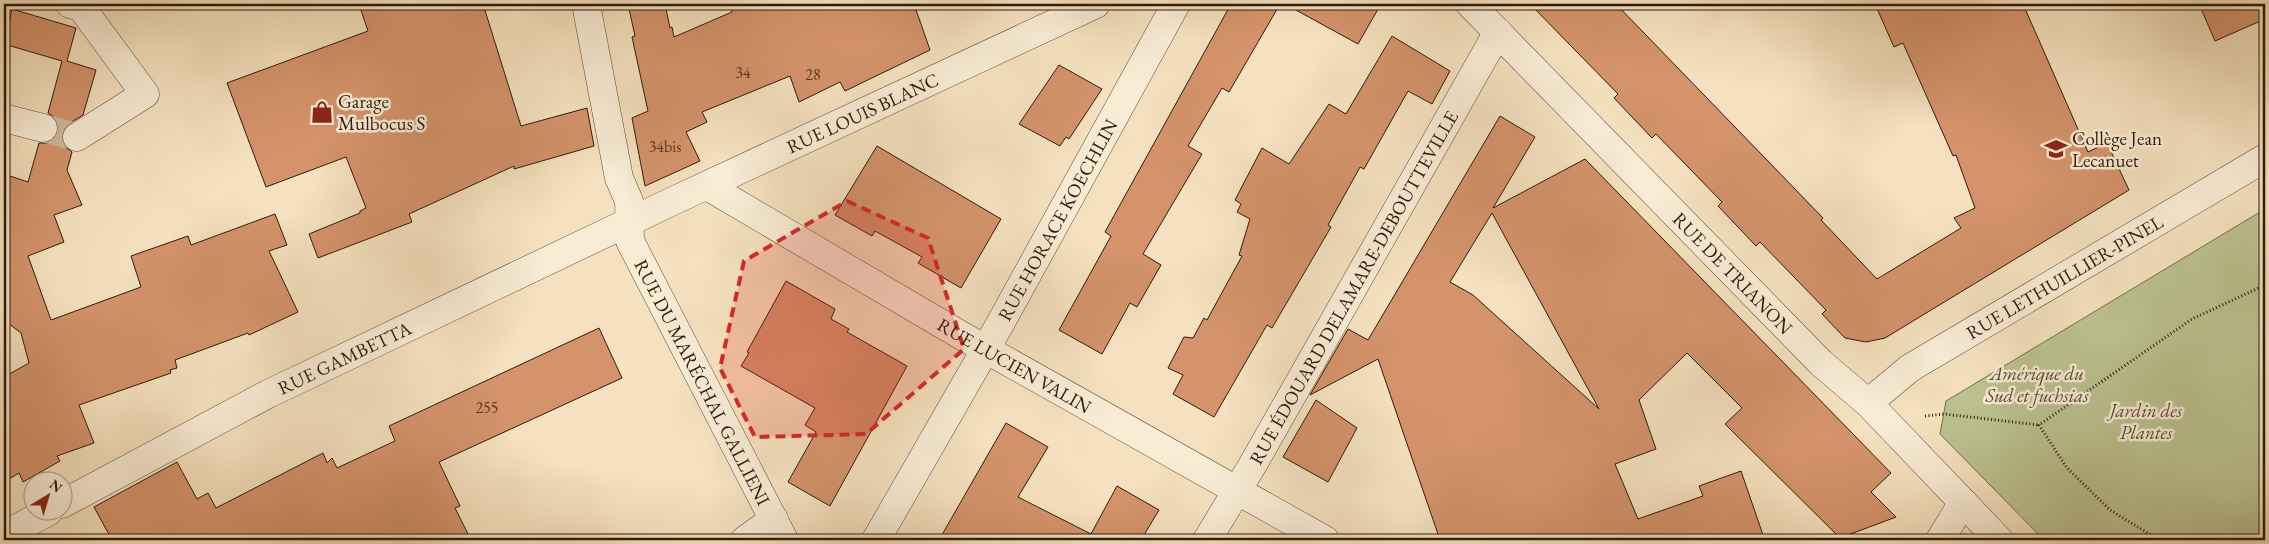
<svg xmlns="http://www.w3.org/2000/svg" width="2269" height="544" viewBox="0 0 2269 544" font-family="'EB Garamond',serif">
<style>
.green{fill:#bcc291;stroke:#766e4e}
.building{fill:#d4936a;stroke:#2f1a0b;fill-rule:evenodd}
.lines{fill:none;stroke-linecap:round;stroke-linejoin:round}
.minor-tunnel{stroke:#cdb99b;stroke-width:28;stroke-dasharray:28 14;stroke-linecap:butt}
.minor-casing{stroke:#604c38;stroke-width:29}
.path{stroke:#2f1a0b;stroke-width:3;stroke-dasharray:1 2.5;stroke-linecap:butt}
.minor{stroke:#f8ecd5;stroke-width:28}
.marked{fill:#d62828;fill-opacity:0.2;stroke:#d62828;stroke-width:4;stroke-dasharray:10 6;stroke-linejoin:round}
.labels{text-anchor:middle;stroke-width:5;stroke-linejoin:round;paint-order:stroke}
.number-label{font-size:16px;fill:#583823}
.poi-label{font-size:19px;fill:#2f1a0b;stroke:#f8ecd5;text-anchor:start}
.street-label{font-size:19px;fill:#2f1a0b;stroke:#f8ecd5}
.park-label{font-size:19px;font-style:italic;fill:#594c33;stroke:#f8ecd5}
</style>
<rect width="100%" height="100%" fill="#f5e1bf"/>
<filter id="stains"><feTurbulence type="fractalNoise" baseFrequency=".004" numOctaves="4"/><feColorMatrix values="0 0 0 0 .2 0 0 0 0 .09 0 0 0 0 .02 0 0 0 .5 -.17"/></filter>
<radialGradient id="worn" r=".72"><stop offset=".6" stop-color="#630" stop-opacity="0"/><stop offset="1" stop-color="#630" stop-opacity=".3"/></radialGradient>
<path class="green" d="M2265,209V540H2044L1940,434L1946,401Z"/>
<path class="building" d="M359,4H483L521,126L587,108L594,146L514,169V166L409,214L412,222L318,258L309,234L360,213V211L366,208L346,157L266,187L227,83L368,31Z
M628,4H665L670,28L672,27L674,37L732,12L729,4H914L930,50L845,91L840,82L799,102L790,76L702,112L707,122L686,132L700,161L645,186L632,118L648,111L632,37L635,36Z
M1231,4H1280L1229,92L1222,88L1188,146L1202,154L1143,254L1161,265L1137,307L1130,303L1102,354L1059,330L1111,236L1105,232Z
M1285,4H1381L1358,44Z
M1530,4H1616L1823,218L1821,220L1877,279L1961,228L1954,218L1975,208L1956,155L1953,156L1903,43L1894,47L1875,4H2023L2088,152L2107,143L2129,190L1885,338L1866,342L1845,338L1822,314L1826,310L1760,242L1756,246L1718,206L1722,202L1656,134L1652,138L1614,98L1618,94Z
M2199,4H2265V19L2215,41Z
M12,9L76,28L67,61L96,70L83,115L68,124L63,129L61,137L64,146L72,152L67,170L82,205L54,215L64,242L28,256L51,320L141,287L131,256L188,236L191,245L275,214L287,245L269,251L298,312L249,335L248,333L175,360L177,368L170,370L171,373L79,405L94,443L57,456L60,461L23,482L19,473L4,482V377L29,363L21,333L4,320V174L28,182L39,143H48L54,139L58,132V123L54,117L48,113L62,61L4,44Z
M1392,36L1450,71L1432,104L1408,91L1364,169L1360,167L1328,225L1331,227L1272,328L1267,325L1214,417L1173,394L1183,375L1168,368L1184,337L1193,338L1204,318L1207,320L1242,256L1239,255L1250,219L1237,212L1241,204L1235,200L1262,148L1289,164L1329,104L1346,114Z
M1059,65L1102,89L1069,139L1066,137L1060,146L1019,124Z
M1500,116L1535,137L1493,208L1585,159L1891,473L1871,492L1896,517L1840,538L1725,424L1742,408L1687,353L1639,400L1656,449L1615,464L1638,519L1703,496L1699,486L1741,471L1763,535L1748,540H1440L1378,359L1310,395L1348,329L1368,340ZM1492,213L1599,409L1473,295L1450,282Z
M877,146L1001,219L961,288L918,263L922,257L875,231L872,236L835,215Z
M786,281L835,309L831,319L849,329L847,332L907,366L830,506L788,482L816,432L805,425L815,408L741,366L749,353L747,352Z
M599,328L622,378L439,462L460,506L455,508L471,540H112L94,507L177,462L197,499L208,493L216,508L323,453L327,463L332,458L337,468L395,441L389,426Z
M1316,400L1357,428L1328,482L1283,457Z
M1006,423L1048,447L1018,497L1091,534L1117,486L1159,510L1141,540H939Z"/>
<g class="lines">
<path class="minor-tunnel" d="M43,128L77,137"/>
<defs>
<g id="minor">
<path d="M70,4L81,7L145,94L77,137"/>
<path id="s1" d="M586,4L619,178L629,201L630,241L784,540"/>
<path id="s2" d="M1470,4L1821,363L1868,403L1999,540"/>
<path d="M4,118L43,128"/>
<path id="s3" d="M707,186L964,337L1325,540"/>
<path id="s4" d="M1868,403L1910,368L2265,158"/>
<path id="s5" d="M62,504L268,394L673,201L1096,4"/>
<path d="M4,535L48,512"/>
<path d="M745,540L774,519"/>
<path id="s6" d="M876,540L1000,324L1176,4"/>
<path id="s7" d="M1207,540L1252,466L1498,32"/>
<path d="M1940,540L1963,502"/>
</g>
</defs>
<use href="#minor" class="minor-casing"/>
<path class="path" d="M1925,416L1944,414L2039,425
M2159,540L2110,510L2067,468L2039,425L2192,319L2265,285
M2254,540L2265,535"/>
<use href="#minor" class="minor"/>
</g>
<path class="marked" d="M847,201L928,238L964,349L866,434L755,437L720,368L744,261Z"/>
<defs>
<symbol id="shop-bare" viewBox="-9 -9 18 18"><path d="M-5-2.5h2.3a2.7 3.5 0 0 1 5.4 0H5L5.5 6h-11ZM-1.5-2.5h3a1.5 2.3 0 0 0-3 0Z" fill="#8f2418" stroke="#f8ecd5" stroke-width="2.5" paint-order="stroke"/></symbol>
<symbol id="school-bare" viewBox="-9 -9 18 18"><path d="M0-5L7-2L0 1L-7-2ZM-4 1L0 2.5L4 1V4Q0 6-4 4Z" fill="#8f2418" stroke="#f8ecd5" stroke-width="2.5" paint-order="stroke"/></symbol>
</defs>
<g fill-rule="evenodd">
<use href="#shop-bare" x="306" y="96" width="32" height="32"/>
<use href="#school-bare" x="2040" y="133" width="32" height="32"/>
</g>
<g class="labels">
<g class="number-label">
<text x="743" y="78">34</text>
<text x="813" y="80">28</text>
<text x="665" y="152">34bis</text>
<text x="487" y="413">255</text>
</g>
<g class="poi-label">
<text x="338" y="108">Garage<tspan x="338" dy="22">Mulbocus S</tspan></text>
<text x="2072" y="145">Collège Jean<tspan x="2072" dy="22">Lecanuet</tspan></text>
</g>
<g class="street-label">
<text dy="7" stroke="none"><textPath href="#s5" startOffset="891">RUE LOUIS BLANC</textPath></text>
<text dy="7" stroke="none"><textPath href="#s6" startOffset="368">RUE HORACE KOECHLIN</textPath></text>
<text dy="7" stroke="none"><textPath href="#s2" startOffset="376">RUE DE TRIANON</textPath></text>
<text dy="7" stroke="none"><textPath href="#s4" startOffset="234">RUE LETHUILLIER-PINEL</textPath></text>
<text dy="7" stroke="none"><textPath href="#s7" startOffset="292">RUE ÉDOUARD DELAMARE-DEBOUTTEVILLE</textPath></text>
<text dy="7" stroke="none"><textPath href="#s5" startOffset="318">RUE GAMBETTA</textPath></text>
<text dy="7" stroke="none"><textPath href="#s3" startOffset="356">RUE LUCIEN VALIN</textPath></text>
<text dy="7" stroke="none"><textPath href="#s1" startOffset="401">RUE DU MARÉCHAL GALLIENI</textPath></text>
</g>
<g class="park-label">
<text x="2037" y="380">Amérique du<tspan x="2037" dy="22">Sud et fuchsias</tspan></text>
<text x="2146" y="417">Jardin des<tspan x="2146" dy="22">Plantes</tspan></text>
</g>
</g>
<rect width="2269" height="544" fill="none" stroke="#f5e1bf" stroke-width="20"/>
<rect x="5" y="5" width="2259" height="534" fill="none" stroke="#2f1a0b" stroke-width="2.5"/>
<rect x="10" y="10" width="2249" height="524" fill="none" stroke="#2f1a0b"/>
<g transform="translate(48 496) rotate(38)"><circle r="24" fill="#f8ecd5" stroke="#a89884"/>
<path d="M0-4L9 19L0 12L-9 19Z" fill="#8f2418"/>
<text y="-8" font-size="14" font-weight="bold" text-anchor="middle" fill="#2f1a0b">N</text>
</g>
<rect width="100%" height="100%" filter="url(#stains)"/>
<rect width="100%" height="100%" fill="url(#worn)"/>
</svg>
